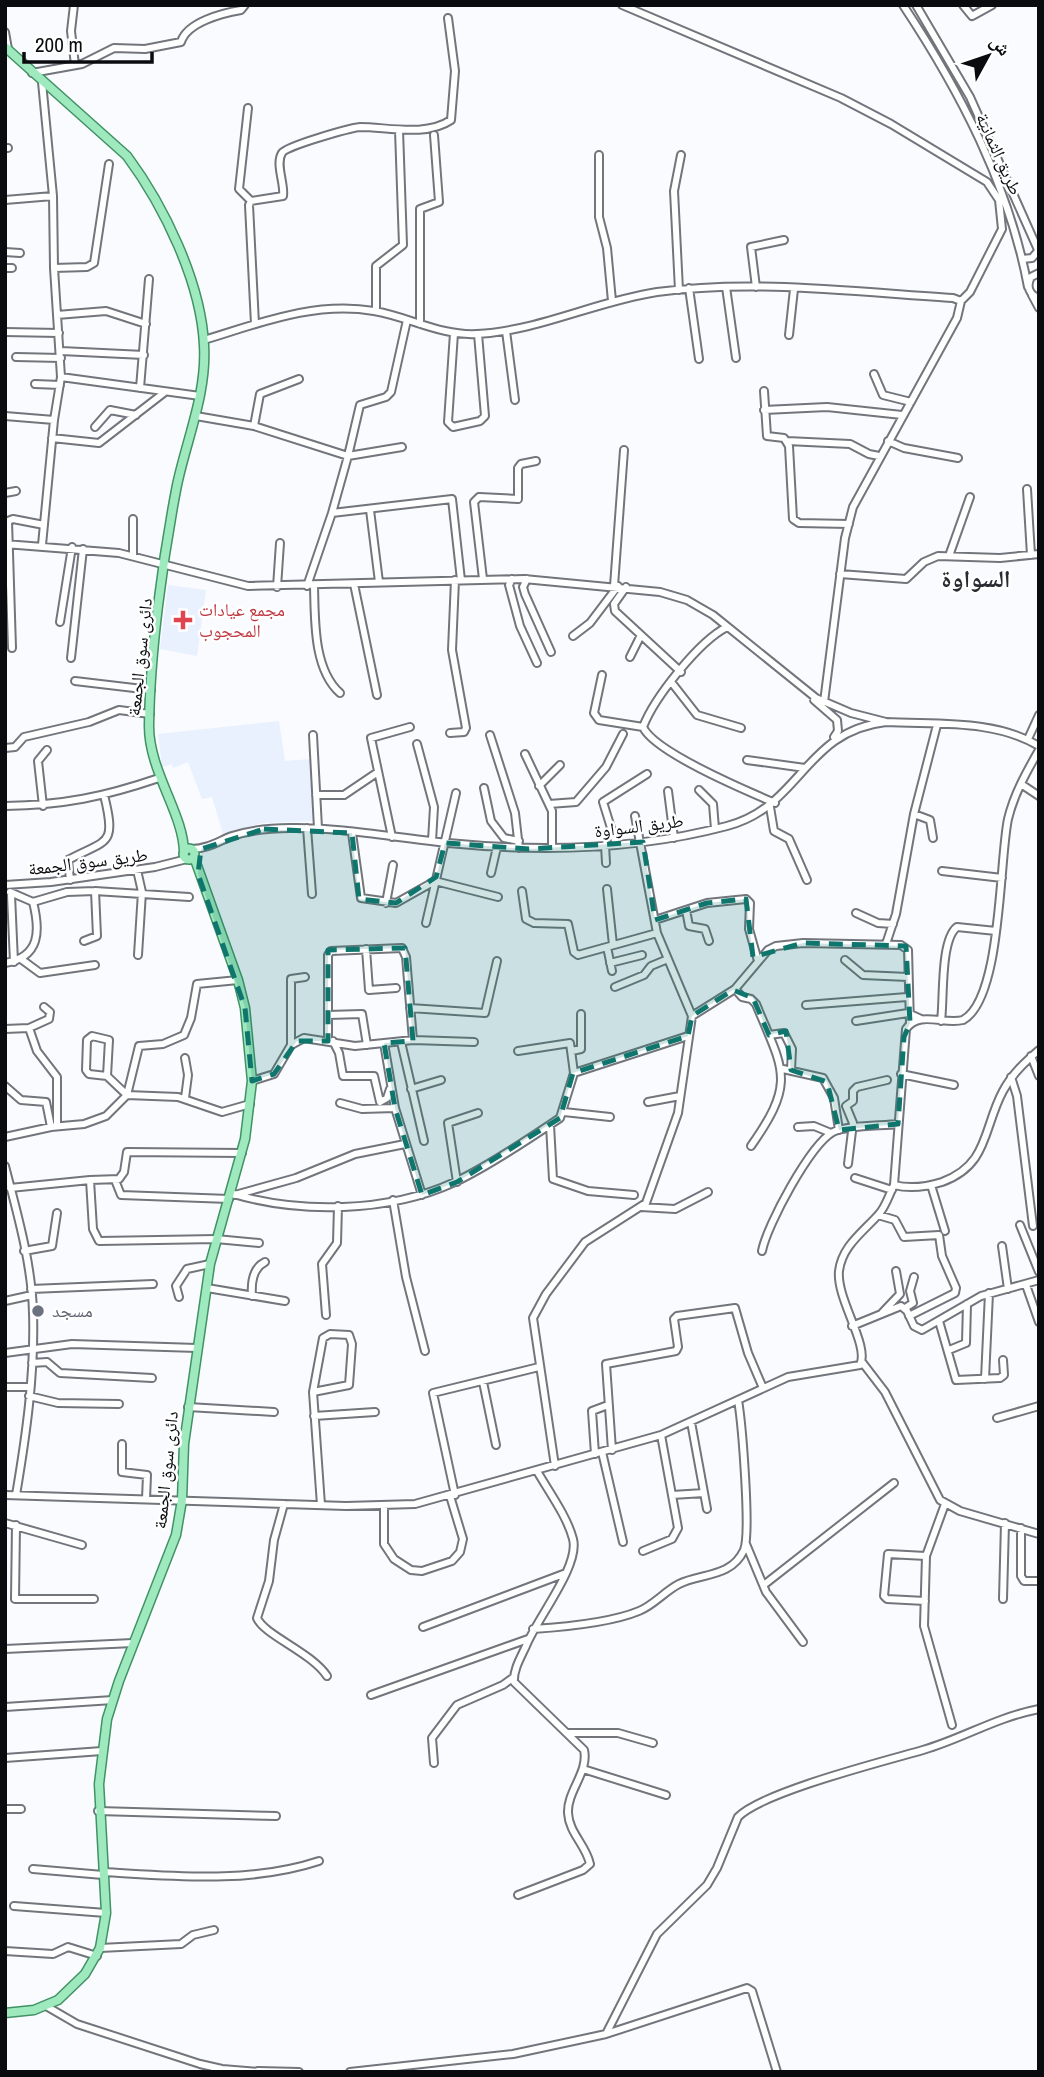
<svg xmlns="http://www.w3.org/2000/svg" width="1044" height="2077" viewBox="0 0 1044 2077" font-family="'Archivo Narrow','Noto Naskh Arabic',sans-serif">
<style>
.built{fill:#e9f0fe}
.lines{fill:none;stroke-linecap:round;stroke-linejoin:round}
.minor-casing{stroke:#72757b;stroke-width:10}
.major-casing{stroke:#419264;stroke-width:11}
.minor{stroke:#fff;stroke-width:6}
.major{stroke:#9fe9be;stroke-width:8}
.marked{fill:#0f766e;fill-opacity:0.2;stroke:#0f766e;stroke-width:5;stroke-dasharray:14 9;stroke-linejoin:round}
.health-dot{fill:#e0444e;stroke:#fff;stroke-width:2.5}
.worship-dot{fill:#6b7280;stroke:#fff;stroke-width:2.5}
.labels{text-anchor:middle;stroke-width:5;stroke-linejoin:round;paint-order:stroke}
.street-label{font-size:18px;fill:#0a0b0e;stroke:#fff}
.health-label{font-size:18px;fill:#be3a42;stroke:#fff;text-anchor:start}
.worship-label{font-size:18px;fill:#5b616d;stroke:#fff;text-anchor:start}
.district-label{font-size:24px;font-weight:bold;fill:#2a2c31;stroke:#fff}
</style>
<rect width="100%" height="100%" fill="#f9fbff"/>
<path class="built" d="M168,585L206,590L197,656L160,649Z
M279,721L285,761L311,759L314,821L262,823L223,834L212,797L202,799L188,762L173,768L172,764L162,767L158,734Z"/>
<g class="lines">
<defs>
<path id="minor" d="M74,5L71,31L75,65
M622,5L841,98L891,124L987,182L999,200L1002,229L970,292L961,301L957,318L853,507L845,538L824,702
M903,5C960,91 1009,185 1028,287
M916,5L970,97L1039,252
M963,5L972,16L992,5
M5,32L8,49
M32,73L82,64L114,48L145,49L181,42C187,22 223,13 241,10L245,5
M248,108L239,189L251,201
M5,148H8
M599,155V217L607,248L612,301
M5,200L53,196
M5,252L20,253
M1022,259L1032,258L1038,251
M5,268H12
M54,268L87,267L94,263L109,164
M1039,273L1031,277C1026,286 1029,295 1039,298
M726,287L736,358
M756,287L751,247L784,240
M689,288L699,359
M679,290L674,191L681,155
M1032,295L1039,308
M376,311V266L403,245L399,130
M57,315L106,311L146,324
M255,324L249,205L251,201L283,196C285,184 275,164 282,153C286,146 350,128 360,127C387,127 426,137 451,120L455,71L448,18
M420,324V209L439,202L434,135
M506,331L515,400
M5,332L59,333
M454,333L448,422L453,427L480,421L485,416L478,334
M789,335L794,289
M204,340C260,323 314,301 374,311C410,317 440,336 477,334C538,331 597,301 657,292C754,279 856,292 953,298L961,301
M61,351L144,355
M16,357L61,358
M874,374L883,395L911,402
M61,377L200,396
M35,384L60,385
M140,388L149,279
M764,391L767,436L784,438L789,446L793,519L799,523L849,524
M764,410L827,407L902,415
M5,416L54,420
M196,416L254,426L348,456L332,513L452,499L461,580
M254,426L260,394L299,379
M95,427L110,410L136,415
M52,438L99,443L165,392
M787,441L850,444L869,454L879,456
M888,441L904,448L958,458
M402,447L348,456L360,405L386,397L391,392L407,320
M1027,489L1031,555
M5,493L16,491
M370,510L379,582
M5,544L119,553L248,586L524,579L660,592L687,600L713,615L816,698L851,713L886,722
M42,545L54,420L61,377L54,268L53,196L42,82
M133,556V519
M949,556L970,497
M840,574L906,579L924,562L938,556L1000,558L1039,554
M483,579L474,502L479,497L518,499V468L521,464L536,461
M512,579L509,585L520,626L537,663
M527,579L523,587L525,594L551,652
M354,584L377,695
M307,586L332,513
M314,586C315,619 313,669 340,693
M614,586L624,450
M277,587L280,543
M626,587L614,604L615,611L681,672
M60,622L72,547
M573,636L590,623L618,586
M12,648L8,521L13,519L44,525
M630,657L641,635
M71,658L83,549
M602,675L594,713L599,720L643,727C654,752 747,791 775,803
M75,681L151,690
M672,683L697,715L741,728
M814,700L837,720L838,731L834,737
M643,727C654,698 699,641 727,627
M450,733L464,732L466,728L452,650L455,580
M313,735L318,828
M490,735L515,813L519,848
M1028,739L1039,715
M417,744L434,807L432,841
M5,748L15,747L24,737L89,722L119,710L150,714
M525,754L552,811V848
M747,760L805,768
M1021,784L1039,796
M539,786L560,765
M484,788L491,821L504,838L519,841
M699,790L713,804L715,829
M668,791L674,838
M316,795H344L378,772
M549,804L576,802L606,767L623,734
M5,806C64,805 103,797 159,778
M43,806L38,761L47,750
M770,807L774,831L789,839L807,880
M914,814L930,820L933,838
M307,828L312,894
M352,833L361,898L396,903L435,881L498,897
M392,837L371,738L410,727
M616,844L603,802L647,774
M605,845L606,863
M192,849C207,849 219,841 232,836C251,830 270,828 290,828C342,827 396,838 448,843C540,852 637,850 727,826C801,807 804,731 886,722C937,725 994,719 1039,746
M137,870L142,892L138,955
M942,871L1002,878
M491,873L497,847
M70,880L68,860C107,839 117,847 104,795
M5,885L51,882L155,867L187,859
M607,889L613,945
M522,891L526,919L534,923L568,924L574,952L578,955L657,933
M10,892L33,902
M11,895L14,962
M386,903L393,865
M686,910L689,926L705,929L709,941
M856,913L878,923L893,924
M655,920L707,903L746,899L750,903L749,929L758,961
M426,923L456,793
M84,941L97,936L95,891
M886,944L896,914L914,814L937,725
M607,947L612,971
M366,949L369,990L396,988
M21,959L40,973L95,965
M845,960L863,975L908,977
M5,963C41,957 40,930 33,902L67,892L95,891L189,897
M610,963L642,955
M615,987L644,975L651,966L668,959
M735,989L742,997L751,999L756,1004C783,1070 797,1081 751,1146
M806,1005L907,997
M410,1008L485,1013L497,961
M328,1015L362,1014L367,1045
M692,1016L735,989L768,950L776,946L803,943L901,945L908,950L910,1023
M856,1021L908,1013L921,1019
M941,1021C944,1000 940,940 957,927L996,931
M29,1028L49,1019L50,1012L44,1007
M5,1029L29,1028L37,1051L57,1077V1126
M769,1035L784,1033L792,1049L791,1070
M92,1036L109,1040L107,1076L89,1074L86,1070L87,1040Z
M328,1041V955L331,951L402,948L406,957L413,1040
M333,1041L339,1053L343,1076H374L380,1102L387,1098L390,1089
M401,1042L424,1141
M384,1043L413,1040L474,1042
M291,1045V979L305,977
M518,1051L570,1043L574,1073
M572,1051L581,1049V1014
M1031,1056L1039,1076
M185,1058L188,1075L185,1098
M783,1069L823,1078L834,1098L839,1130
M901,1074L954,1085
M107,1076L127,1095L178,1097L222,1112L250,1104
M1011,1077L1017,1096L1033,1226
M252,1081L274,1074L291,1045L304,1038L355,1046L384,1043L395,1108L422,1195
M5,1086L21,1100L46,1102L51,1127
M411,1089L441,1080
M648,1102L680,1096
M340,1103L362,1109L395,1108
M564,1112L610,1117
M550,1125L553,1179L588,1191L634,1195
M798,1127L814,1126L831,1133
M5,1137L51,1127L84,1124L106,1116L127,1095L139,1046L163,1044L184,1035L191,1018L197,984L238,980
M242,1153L127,1152L124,1172L119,1179L90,1180L93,1229L99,1241L216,1239L259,1243
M848,1164L853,1123L846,1106L853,1101V1091L857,1087L887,1080
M5,1166C17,1213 32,1264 33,1313C35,1374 26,1436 16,1495
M855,1178L892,1190
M115,1180L121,1195L229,1199
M457,1182L448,1123L478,1113
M894,1185C910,1189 926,1187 942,1182C989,1165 983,1128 1003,1091C1012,1074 1025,1062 1039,1050
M931,1185L945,1231
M10,1188L90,1180
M230,1193C299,1214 388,1213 455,1182C487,1167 529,1139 560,1118L574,1073L688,1036
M235,1195L296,1178L355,1154L405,1144
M393,1200L406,1277L425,1351
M641,1207L675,1209L708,1192
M878,1215L895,1220L904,1237L939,1235L942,1256L956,1288L955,1293L909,1316
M1020,1225L1039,1272
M1002,1246L1008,1289
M24,1251L52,1246L57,1213
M762,1251C767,1225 810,1145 833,1132C846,1125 882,1126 898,1124
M1026,1285L1039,1322
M207,1288L285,1301
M31,1289L153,1284
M252,1296C251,1283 253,1268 265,1262
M179,1297L176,1286L187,1269L210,1264
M5,1301L32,1295
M905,1308L913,1303L910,1291L914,1277
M882,1313L900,1294L896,1271
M326,1315L322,1264L337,1243L338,1206
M939,1321L956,1380L1000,1378L1004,1375L1003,1360
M852,1326L901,1306L907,1311L914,1326L922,1330L981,1296L1039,1280
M949,1350L966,1343L967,1304
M5,1353L72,1344L197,1348
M862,1362L885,1392L940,1500L960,1511L1039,1534
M32,1363L47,1362L60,1373L152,1378
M985,1379L989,1293
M483,1382L496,1445
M5,1387H30
M313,1392L349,1385L352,1344L349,1335L330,1334L323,1338L313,1392L321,1505
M29,1396L58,1403L119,1404
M188,1407L274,1412
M314,1416L375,1412
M997,1418L1039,1406
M691,1422L707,1509
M122,1444V1472L147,1475L146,1499
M612,1450L606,1364L676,1351L678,1347L674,1319L677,1316L735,1308L748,1353L763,1388
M602,1452L623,1542
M595,1454L592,1411L608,1405
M555,1466L533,1318L546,1294L585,1242L646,1203L678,1113L692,1016L657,933L635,816
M5,1495L346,1506L415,1504L661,1435L788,1377L860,1365C870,1346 836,1299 839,1271C842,1246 863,1232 879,1214C886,1206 889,1195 894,1185L906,1029C919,1010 944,1025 963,1020C1002,999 999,861 1008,819C1014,794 1027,771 1039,750
M455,1495L433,1393L539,1367
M672,1495L704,1493
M284,1504L274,1540L269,1581L257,1618C264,1635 311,1652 327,1676
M945,1504L926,1556L924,1626L952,1725
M384,1507V1544L394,1559L411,1570L422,1571L452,1561L460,1552L463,1539L450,1496
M5,1523L82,1545
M16,1525L15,1599H94
M1021,1528V1576L1024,1581H1039
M746,1544L766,1592L803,1642
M643,1551L672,1539L678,1528L661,1435
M765,1584L894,1483
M1003,1599L1005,1523
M925,1601L887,1599L884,1596L888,1554L926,1556
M423,1627L566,1573
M533,1629C564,1627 610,1623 639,1611C654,1605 665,1591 679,1584C701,1573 731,1578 744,1550C751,1533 742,1424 738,1400
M5,1649L133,1643
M371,1695L528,1639
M5,1707L113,1700
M569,1733H618L653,1743
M5,1758L102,1751
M434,1763L432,1738L457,1705L503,1685L514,1677
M583,1769L666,1795
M5,1809H21
M98,1811L276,1816
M33,1869L103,1875
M103,1872C175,1876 249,1884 319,1861
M518,1895L583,1870L590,1864C586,1845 569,1833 568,1813C567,1791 589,1772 584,1750L514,1682C513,1670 521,1657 526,1646C537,1618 580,1566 573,1539C567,1516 549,1492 537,1471
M14,1906L106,1913
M100,1948L181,1944L193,1935L214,1930
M5,1951L53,1954L68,1947L97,1956
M46,2006L77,2024L200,2064L222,2069L260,2072
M258,2071L299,2072
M350,2072L513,2054L606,2034
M777,2072L752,1991L747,1988L606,2034L657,1934L707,1885L717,1868L738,1817C762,1792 885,1761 923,1750C964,1738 994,1718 1039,1709"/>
<path id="major" d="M5,47L127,156C164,206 201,282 204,345C207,393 187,438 177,485C163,557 150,652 149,726C149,772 184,814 184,853
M183.5 854a5.5 5.5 0 1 1 11 0a5.5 5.5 0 1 1-11 0Z
M5,2013L34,2010L58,2000L85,1974L100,1948L106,1913L99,1784L107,1719L119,1681L176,1535L182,1500L184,1444L210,1264L245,1139L252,1081L245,1008L238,980L194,857"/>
</defs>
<use href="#minor" class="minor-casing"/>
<use href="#major" class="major-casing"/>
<use href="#minor" class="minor"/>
<use href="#major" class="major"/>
</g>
<path class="marked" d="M264,829L352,833L359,899L396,903L436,877L445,843L529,849L643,842L655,920L707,903L746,899L753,957L803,943L906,946L910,1023L904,1037L898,1124L839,1130L827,1082L791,1070L786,1031L769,1035L753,998L733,990L692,1016L688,1036L573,1073L560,1118L457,1182L422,1195L395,1108L384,1043L413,1041L405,948L328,950V1041H297L274,1074L252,1081L245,1008L198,874L201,849Z"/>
<path class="health-dot" d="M179.5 609.5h7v7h7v7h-7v7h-7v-7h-7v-7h7z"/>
<circle class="worship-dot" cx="38" cy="1311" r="7"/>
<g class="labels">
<g class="street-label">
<text transform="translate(999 154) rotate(66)" y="6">طريق الثمانية</text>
<text transform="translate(140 657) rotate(-84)" y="6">دائرى سوق الجمعة</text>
<text transform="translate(639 826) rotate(-7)" y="6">طريق السواوة</text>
<text transform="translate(88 862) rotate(-7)" y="6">طريق سوق الجمعة</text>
<text transform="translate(166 1470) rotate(-84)" y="6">دائرى سوق الجمعة</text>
</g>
<g class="health-label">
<text x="199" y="616">مجمع عيادات<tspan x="199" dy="21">المحجوب</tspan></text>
</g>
<g class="worship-label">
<text x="52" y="1317">مسجد</text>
</g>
<g class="district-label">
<text x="976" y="587">السواوة</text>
</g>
</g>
<rect width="1044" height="2077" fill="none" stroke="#0a0b0e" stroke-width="14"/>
<g transform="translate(988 56) rotate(50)" stroke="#ffffff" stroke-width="5" paint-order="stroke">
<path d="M0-5L12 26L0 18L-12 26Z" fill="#0a0b0e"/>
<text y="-10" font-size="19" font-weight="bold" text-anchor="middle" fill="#0a0b0e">ش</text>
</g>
<path d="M24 52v10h128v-10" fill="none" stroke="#0a0b0e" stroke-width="3.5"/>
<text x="35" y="52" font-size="21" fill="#0a0b0e" stroke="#ffffff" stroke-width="5" paint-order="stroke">200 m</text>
</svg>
